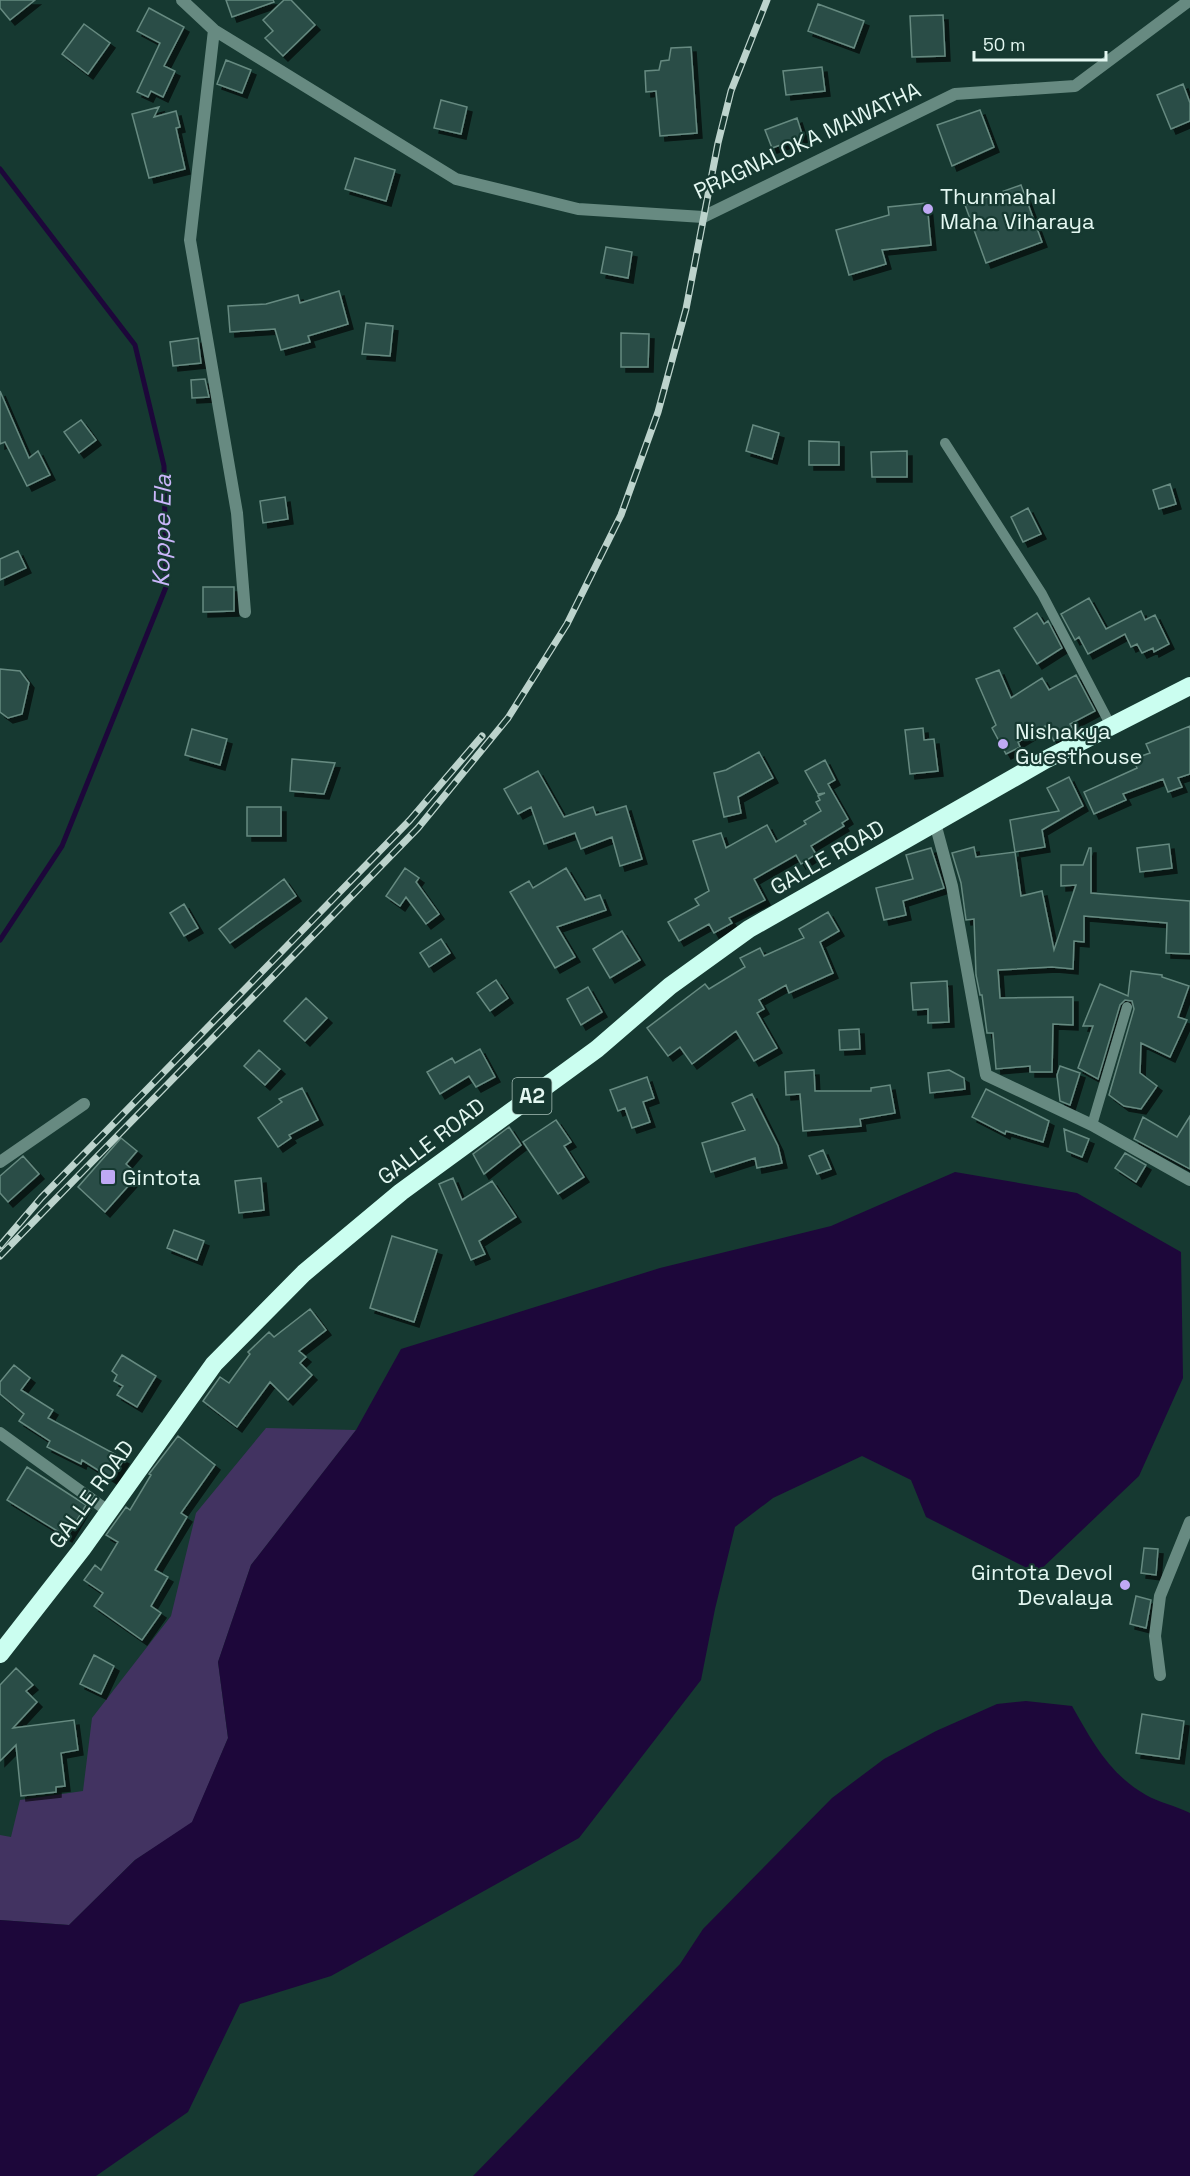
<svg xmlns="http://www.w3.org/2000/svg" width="1190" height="2176" viewBox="0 0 1190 2176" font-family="'Space Grotesk',sans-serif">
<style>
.green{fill:#423361}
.water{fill:#1d073a}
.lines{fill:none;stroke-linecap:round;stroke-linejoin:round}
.stream{stroke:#1d073a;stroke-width:5}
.building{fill:#2b4e46;stroke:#668a81;stroke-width:1.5;filter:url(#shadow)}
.lane{stroke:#678a81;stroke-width:10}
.street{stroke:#678a81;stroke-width:12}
.highway{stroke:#cbfef0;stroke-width:18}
.rail-casing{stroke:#bcd3cc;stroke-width:7}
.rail{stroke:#163931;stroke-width:4.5;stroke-dasharray:14;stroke-linecap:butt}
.poi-dot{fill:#bfa9f4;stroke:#163931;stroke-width:2}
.labels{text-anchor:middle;stroke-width:4.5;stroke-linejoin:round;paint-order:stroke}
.shield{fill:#163931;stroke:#a6beb7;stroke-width:1.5}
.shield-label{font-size:21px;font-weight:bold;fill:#e3f7f1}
.street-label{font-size:22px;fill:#e3f7f1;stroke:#163931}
.poi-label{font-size:22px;fill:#e3f7f1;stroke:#163931;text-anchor:start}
.water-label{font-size:24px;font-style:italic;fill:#cab6fa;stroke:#163931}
</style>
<defs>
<filter id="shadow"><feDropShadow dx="5" dy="5" stdDeviation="0" flood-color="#0009"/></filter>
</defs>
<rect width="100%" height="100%" fill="#163931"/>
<path class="green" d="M266,1428L356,1430L251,1565L218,1662L228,1738L192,1823L135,1860L69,1925L0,1920V1835L11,1837L20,1800L83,1791L92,1718L171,1616L196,1513Z"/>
<path class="water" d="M955,1172L1077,1193L1181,1252L1183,1378L1139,1476L1037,1573L926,1517L911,1480L862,1456L773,1498L735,1527L715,1609L701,1680L579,1838L331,1976L240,2004L188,2112L96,2176H0V1920L69,1925L135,1860L192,1822L228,1738L218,1662L251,1565L356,1430L401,1349L660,1268L831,1226Z
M1026,1701L1072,1706C1092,1741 1109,1774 1146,1795C1158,1802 1176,1806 1190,1813V2176H473L680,1964L703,1929L832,1798L884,1759L936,1731L997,1704Z"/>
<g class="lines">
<path class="stream" d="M0,169L135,345L164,466L166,587L62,846L0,940"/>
</g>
<path class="building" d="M0,0H35L10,20L0,8Z
M226,0H273L274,2L232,17Z
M284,0H291L315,25L283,56L265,38L273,31L263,20Z
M818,4L864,21L854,48L808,31Z
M149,8L184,27L164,66L175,71L163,97L151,91L148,97L137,92L160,43L137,31Z
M943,15L945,56L912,57L910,16Z
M84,24L110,43L88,74L62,54Z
M691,47L697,133L660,136L656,91L646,92L645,71L659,70L661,61L669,60L671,48Z
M226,60L251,70L242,93L217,84Z
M822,67L825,91L786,95L783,71Z
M1183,84L1190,103V121L1171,129L1157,95Z
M441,100L467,107L461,134L434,128Z
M159,107L154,117L176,111L180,127L176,128L185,169L149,178L132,114Z
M980,110L994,147L952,166L937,125Z
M797,118L803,137L772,148L765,130Z
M355,158L395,170L386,201L345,189Z
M1021,185L1042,242L986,263L965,205Z
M927,203L931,245L882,250L886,264L849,275L836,230L889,215L888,207Z
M606,247L632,252L628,278L601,273Z
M339,291L348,324L308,336L310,342L281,350L275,329L230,332L228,306L266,304L298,295L300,303Z
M366,323L393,326L390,356L362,354Z
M621,333L649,334L648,367H621Z
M198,338L201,363L173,366L170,342Z
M205,379L209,397L192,398L191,380Z
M0,391L29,458L38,451L50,475L27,486L5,442L0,444Z
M81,420L96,440L79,453L64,432Z
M753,425L779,433L772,459L746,451Z
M809,441L839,442V465H809Z
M907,451V477H872L871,452Z
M1170,484L1176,504L1159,509L1153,490Z
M285,497L288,519L263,523L260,501Z
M1028,508L1041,534L1023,542L1011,517Z
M18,551L26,568L0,580V559Z
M203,587H234V611L203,612Z
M1089,598L1106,629L1141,611L1145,620L1155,615L1169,644L1154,652L1153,648L1142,653L1137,644L1131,647L1125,634L1088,654L1079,637L1075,640L1061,614Z
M1037,613L1044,624L1048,621L1062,648L1037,664L1014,628Z
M0,669L20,671L29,683L22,714L8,718L0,712Z
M999,670L1011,698L1042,678L1049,690L1076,675L1095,711L1070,724L1073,729L1054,741L1045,726L1018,742L1020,747L1006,754L992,728L996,725L976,679Z
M1190,726V774L1178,778L1182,787L1168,792L1163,779L1123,794L1126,800L1094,814L1084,792L1137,768L1133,759L1150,753L1146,744Z
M923,728L924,740L934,739L938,771L910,774L905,730Z
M192,729L227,739L220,765L185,755Z
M759,752L773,778L738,797L741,813L724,817L714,773L726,770Z
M292,759L335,763L324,794L290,791Z
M825,760L835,780L828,784L848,819L842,823L844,826L811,846L816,854L801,864L796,855L754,879L765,900L729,918L732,923L714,933L709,924L679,941L668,922L699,905L695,899L709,891L693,841L721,833L726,848L767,825L776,842L806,824L804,821L821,811L816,802L820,800L818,796L825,793L818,794L805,771Z
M538,771L564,817L593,807L596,815L626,806L642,859L620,866L612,837L581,849L575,833L544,844L531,807L518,814L504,789Z
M1069,777L1083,806L1042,830L1045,847L1015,852L1010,820L1059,811L1047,788Z
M247,807H281V836H247Z
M1169,844L1172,868L1140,872L1137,848Z
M974,847L976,857L1015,852L1021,896L1042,891L1054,950L1076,885L1061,886V865H1083L1089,848H1091V893L1190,901V954L1166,953L1167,923L1084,916V942L1074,941L1073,969L1052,967L998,970L1000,998L1073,997V1025L1053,1024L1052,1072H1030V1066L996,1069L993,1033H987L982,995H980L976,975L974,919L966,920L961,883L952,853Z
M931,848L944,888L903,901L906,915L884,920L876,888L913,879L906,855Z
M405,868L419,878L416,882L439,914L426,924L406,897L400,906L386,896Z
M566,868L585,900L600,895L606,910L557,927L575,957L555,968L510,892L529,881L533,888Z
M284,879L296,896L230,943L219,929Z
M184,904L198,928L184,936L170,913Z
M828,912L839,931L820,942L833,973L789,993L786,985L759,1000L764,1009L757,1013L777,1048L754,1061L736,1031L692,1064L680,1047L668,1056L647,1028L705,984L709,989L745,967L740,958L760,948L764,956L804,938L799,929Z
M622,931L640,960L610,978L593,949Z
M441,939L450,953L429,967L420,953Z
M1131,971L1162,975V977L1189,986L1178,1017L1187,1020L1170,1057L1141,1043L1140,1073L1157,1086L1141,1109L1124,1106L1109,1095L1134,1009L1132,1001L1125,1000L1120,1005L1098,1079L1078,1068L1093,1026H1083L1100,984L1128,996Z
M496,980L508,998L490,1011L477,993Z
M947,981L949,1022L928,1023V1009L913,1010L911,983Z
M588,987L602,1012L581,1025L567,999Z
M306,998L327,1018L305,1041L284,1021Z
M859,1029L860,1049L840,1050L839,1030Z
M480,1049L495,1077L476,1087L469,1076L440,1094L427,1072L452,1058L455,1063Z
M259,1050L280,1069L265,1085L244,1066Z
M1060,1066L1080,1073L1070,1105L1060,1101L1057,1075Z
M814,1070L815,1091H871V1088L890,1085L895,1113L860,1119L861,1126L803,1131L800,1094L786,1095L785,1072Z
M949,1070L964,1078L965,1089L930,1093L928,1073Z
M647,1077L654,1098L643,1102L650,1122L632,1128L625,1108L618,1111L610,1090Z
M302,1088L318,1120L289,1135L291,1138L278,1147L258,1118L282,1102L279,1099Z
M986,1089L1049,1121L1043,1142L1006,1131L1005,1134L972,1117Z
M752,1094L778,1146L782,1163L757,1168L755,1158L711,1172L702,1143L745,1130L732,1103Z
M1190,1116V1169L1134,1139L1143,1117L1177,1137Z
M556,1120L571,1142L564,1146L584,1177L558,1194L523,1142Z
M509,1127L521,1145L484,1174L473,1154Z
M1064,1129L1089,1139L1082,1157L1067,1151Z
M121,1138L137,1151L126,1164L138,1175L105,1212L78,1187Z
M823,1150L831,1169L817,1174L809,1156Z
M1125,1153L1146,1165L1136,1182L1115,1168Z
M23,1156L39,1174L8,1202L0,1193V1176Z
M261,1178L264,1210L239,1213L235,1181Z
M453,1178L462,1200L492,1181L516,1217L479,1241L485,1254L471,1260L439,1184Z
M174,1230L204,1241L197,1260L167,1248Z
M392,1236L437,1250L414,1322L370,1308Z
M310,1309L326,1330L299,1351L306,1357L300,1363L312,1375L288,1400L270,1382L237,1427L203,1401L220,1377L229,1383L250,1354L248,1352L269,1332L274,1337Z
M122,1355L156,1376L137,1407L117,1395L123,1386L114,1381L117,1375L112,1371Z
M14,1365L30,1378L21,1390L53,1410L48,1418L124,1459L112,1479L82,1460L81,1464L47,1447L50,1441L19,1421L24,1414L0,1394V1382Z
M178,1436L215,1465L181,1513L187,1517L155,1570L168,1577L151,1606L161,1613L142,1640L94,1606L103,1593L84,1580L95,1565L101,1570L118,1542L106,1535L126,1507L130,1510L151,1475L149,1474Z
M27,1467L86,1505L67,1537L7,1500Z
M1144,1548L1158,1549L1156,1575L1141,1573Z
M1136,1596L1151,1600L1146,1628L1130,1624Z
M94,1655L114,1666L101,1694L80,1684Z
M16,1668L33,1685L26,1691L37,1702L13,1728L74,1720L78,1750L61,1753L65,1786L56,1787V1792L21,1796L16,1745L0,1761V1685Z
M1142,1714L1184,1721L1179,1759L1136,1753Z"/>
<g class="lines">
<path class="lane" d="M945,443L1042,594L1111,726
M1092,1125L1127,1007"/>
<path class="street" d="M182,0L214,30L456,179L578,209L703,217L955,94L1075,86L1190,0
M214,30L190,240L237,513L245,612
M935,823L952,886L986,1075L1092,1125L1190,1180
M0,1162L84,1104
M0,1433L108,1511
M1160,1675L1155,1636L1160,1596L1190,1522"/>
<path class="highway" d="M0,1654L82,1549L214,1364L304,1273L401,1192L597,1049L670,986L749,929L1045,760L1190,686"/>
<defs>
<path id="rail" d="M0,1246L41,1198L410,820L482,736
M0,1256L418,828L508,718L567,624L621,515L658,412L686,309L718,143L731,91L767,0"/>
</defs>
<use href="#rail" class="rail-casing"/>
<use href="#rail" class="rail"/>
</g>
<g class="poi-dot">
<circle cx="928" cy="209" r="6"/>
<circle cx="1003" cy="744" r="6"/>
<rect x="100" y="1169" width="16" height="16" rx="3"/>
<circle cx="1125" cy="1585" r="6"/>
</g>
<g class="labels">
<rect class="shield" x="512.5" y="1078" width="39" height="36" rx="4.5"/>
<g class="shield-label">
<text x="532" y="1103">A2</text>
</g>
<g class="street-label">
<text transform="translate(807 140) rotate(-25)" y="8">PRAGNALOKA MAWATHA</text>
<text transform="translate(827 857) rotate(-30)" y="8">GALLE ROAD</text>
<text transform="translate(431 1141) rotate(-37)" y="8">GALLE ROAD</text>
<text transform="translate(91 1494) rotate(-54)" y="8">GALLE ROAD</text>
</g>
<g class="poi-label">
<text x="940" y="204">Thunmahal<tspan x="940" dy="25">Maha Viharaya</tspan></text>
<text x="1015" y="739">Nishakya<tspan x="1015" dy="25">Guesthouse</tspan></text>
<text x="122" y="1185">Gintota</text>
<text x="1113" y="1580" text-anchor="end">Gintota Devol<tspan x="1113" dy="25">Devalaya</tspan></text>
</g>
<g class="water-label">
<text transform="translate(162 531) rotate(-89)" y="8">Koppe Ela</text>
</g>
</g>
<path d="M974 51v9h132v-9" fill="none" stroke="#e3f7f1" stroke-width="3"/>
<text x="983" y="51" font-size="18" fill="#e3f7f1" stroke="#163931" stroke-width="4.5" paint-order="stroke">50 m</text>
</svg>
